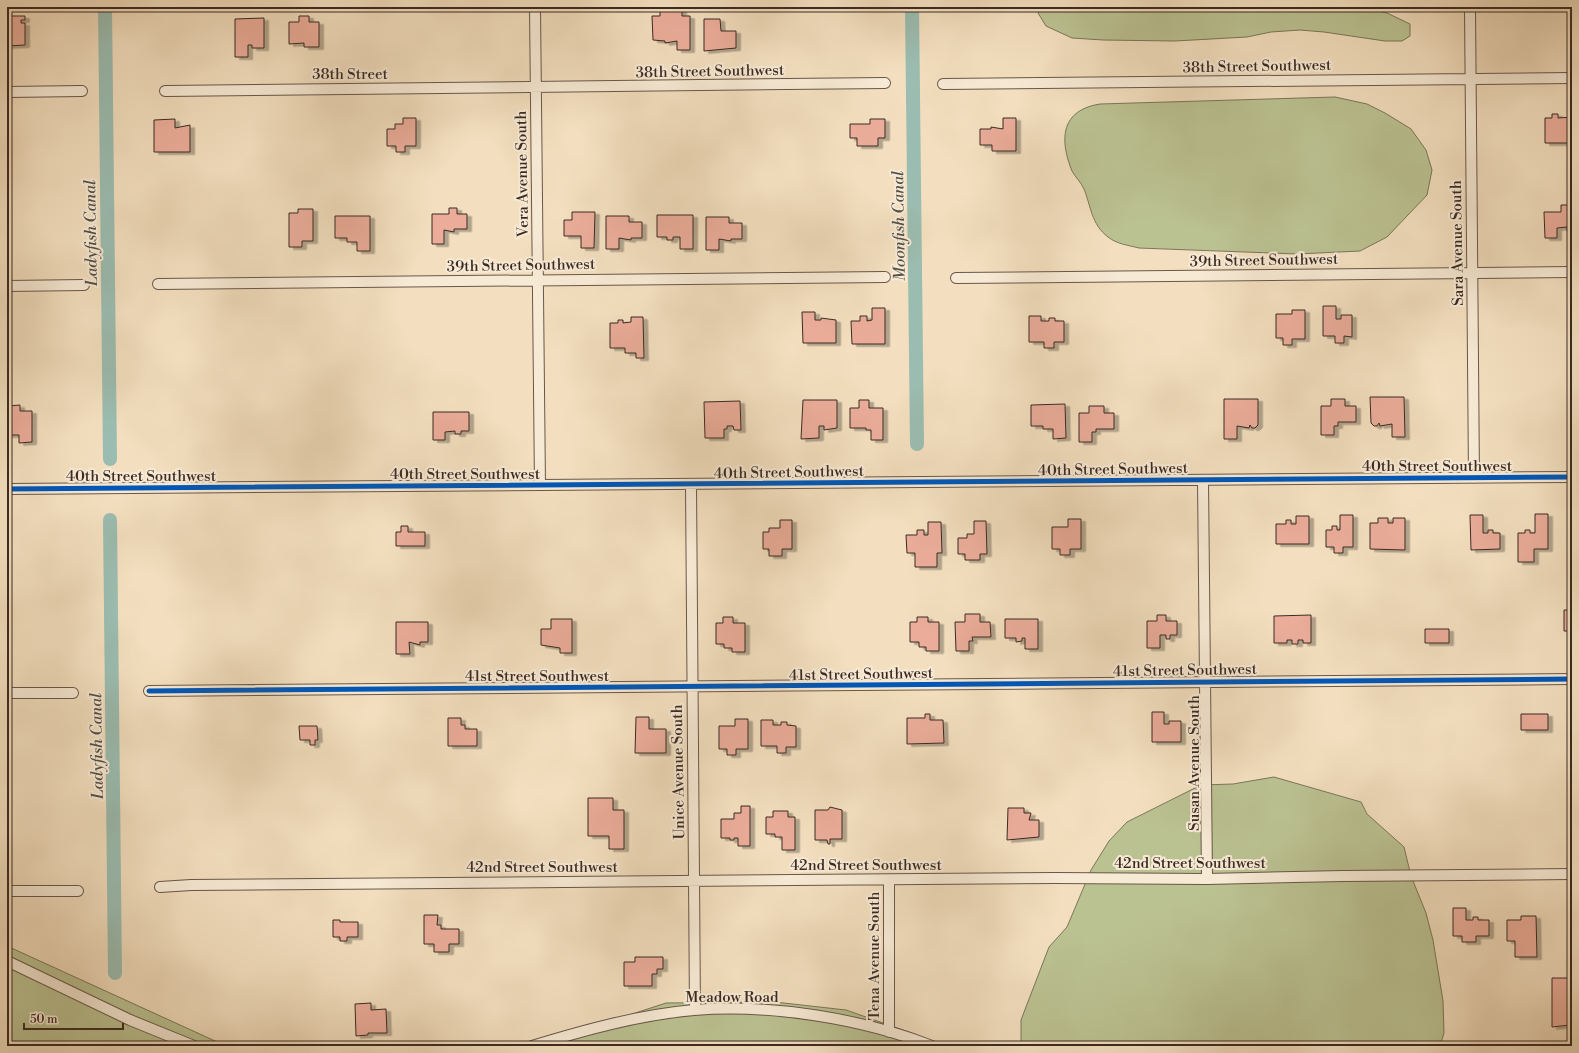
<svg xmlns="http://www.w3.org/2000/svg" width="1579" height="1053" viewBox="0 0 1579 1053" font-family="'Libre Bodoni',serif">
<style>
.green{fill:#bbc292;stroke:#7b765a}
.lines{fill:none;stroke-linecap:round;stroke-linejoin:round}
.canal{stroke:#9bbdb1;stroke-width:14}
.building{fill:#ebad9a;stroke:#3b2a23;filter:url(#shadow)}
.street-casing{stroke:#69574a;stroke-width:12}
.street{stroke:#f7ead5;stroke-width:10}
.cycleway-casing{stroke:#f7ead5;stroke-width:8}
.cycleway{stroke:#0057b8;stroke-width:5}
.labels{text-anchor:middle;stroke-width:4;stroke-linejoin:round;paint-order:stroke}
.street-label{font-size:15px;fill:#3b2a23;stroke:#f7ead5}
.water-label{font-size:16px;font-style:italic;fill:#534f46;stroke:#f7ead5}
</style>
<defs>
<filter id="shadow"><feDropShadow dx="4.5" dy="2.5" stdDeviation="0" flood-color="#0004"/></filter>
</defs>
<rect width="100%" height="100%" fill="#f3dfbf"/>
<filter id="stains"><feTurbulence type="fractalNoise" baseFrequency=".005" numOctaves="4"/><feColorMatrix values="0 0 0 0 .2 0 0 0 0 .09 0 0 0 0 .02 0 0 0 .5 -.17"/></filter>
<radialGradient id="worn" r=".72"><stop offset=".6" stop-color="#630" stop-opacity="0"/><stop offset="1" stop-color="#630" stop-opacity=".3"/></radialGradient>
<path class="green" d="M1042,7H1360L1387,13L1410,24V36L1402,41H1385L1324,32L1300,30L1271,32L1247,37L1175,41L1103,40L1072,38L1046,26L1038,13Z
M1335,97L1367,104L1385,113L1411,129L1426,150L1432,170L1427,195L1387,237L1360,251L1297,254L1139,248C1127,245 1117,244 1108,237C1091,224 1091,206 1084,189C1081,182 1075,177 1072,171C1059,139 1061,110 1100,104Z
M1274,777L1361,802L1367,814L1404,847L1411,876L1426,913L1433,940L1443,1001L1444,1033L1440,1046H1021V1020L1049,947L1067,927L1091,870L1109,841L1127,822L1201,785L1233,784Z
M7,946L226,1046H7Z
M775,1002L846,1010L917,1035L942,1046H534L666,1003Z"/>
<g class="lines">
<path class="canal" d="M105,7L110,459
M912,7L917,444
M110,520L115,973"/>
</g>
<path class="building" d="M660,7H682V16H690V50H677V41L665,43V41L653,40L652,16H660Z
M7,16H25V20H21V23H25V45L7,46Z
M299,16H309V22H319V47H304V43L289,44V22H299Z
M264,18V48H252V45H248V57H235V19Z
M704,19H720L721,31H736V48L704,51Z
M1552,114H1558V118L1572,117V143H1545V118H1552Z
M403,118H416V146H405V152H396V146H387V129H395V124H403Z
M1003,118H1016V151H992V145H980V129H991V127L1003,129Z
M175,119V128L190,125V152H154V120Z
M870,119H885V138H878V146H857V138H850V124H870Z
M1561,205H1569V212H1572V231H1567V227L1557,228V238H1545L1544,212H1561Z
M449,208H457V214H467V229H454V232L444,230V244H432V214H449Z
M298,209H313V241H302V247H289V213H298Z
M572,212H595L594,248H581V236H564V220H572Z
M657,215H693V249H680V237H673V240H667V237H657Z
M335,216H370V251H357V242H347V238H335Z
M606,216H629V222H642V238H631V240L619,238V249H606Z
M706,217H729V223H742V239H731V241L719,239V250H706Z
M1323,306H1336V319H1341V315H1352V337L1344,336V343H1335V336H1323Z
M872,308H885V344H852L851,321H860V316H867V321L872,320Z
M1292,310H1305V339H1292V345H1283V338H1276V314H1292Z
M802,312H815V320H821V318L836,320V343H803Z
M1029,316H1041V321H1049V318H1055V321H1064V342H1054V348H1044V342H1029Z
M631,317H643L644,358H636V353H625V348H610V323H618V320H623V323L631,322Z
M1370,397H1404L1405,437H1392V424L1380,426L1379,423L1377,426H1374L1371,423Z
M1224,399H1258V425L1255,428H1252L1250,425L1249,428L1237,426V439H1224Z
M1331,399H1345V406H1356V422H1338V426H1334V435H1321V406H1331Z
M803,400H837V428L824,430V426H819V438L801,439Z
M859,400H869V408H883V440H871V430H866V428H850V408H859Z
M740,401L741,430H734L733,426H727V429H724V438H705L704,402Z
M1065,404L1066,438L1053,439V429H1043V426H1031V405Z
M20,405V411H32V442L19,443V435H7L8,406Z
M1089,406H1104V413H1114V429H1096V432H1092V442H1079V413H1089Z
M433,412H469V431H461V434H455V431L445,432V440H433Z
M1535,514H1548V549H1534V562H1518V533H1525V530H1530V533H1535Z
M1340,515H1353V547H1343V553H1334V547H1326V530H1332V526H1337V530H1340Z
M1470,515H1483V533H1488V530H1493V533H1500V549L1471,550Z
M1296,516H1309V544H1276V524H1286V520H1291V524H1296Z
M1378,518H1388V523H1393V518H1405V550L1370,549V523H1378Z
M1068,519H1081V549H1070V555H1060V549H1052V527H1068Z
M780,520H792V549H782V556H769V549H763V532H769V528H780Z
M974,521H986L987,554H980V560H965V554H958V538H967V534H974Z
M928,522H941L942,553H937V567H915V553H907L906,535H917V530H924V535H928Z
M401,526H408V532H425V546H396V532H401Z
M1564,610H1572V631H1564Z
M965,614H980V622H990L991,637H972L973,641H969V651H956L955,622H965Z
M1157,615H1166V621H1177V635H1170V639H1166V635H1160V648H1147V621H1157Z
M1311,615V643H1303V640H1298V644H1292V640H1287V643H1274V616Z
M723,617H733V623H745V652H732V648H724V644H716V623H723Z
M917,617H928V622H939V651H926V647H919V642H910V622H917Z
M551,619H572V653H560V648L541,645V629H551Z
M1005,619H1038V649H1025V638H1022V641L1016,642V638H1005Z
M396,622H428V642H420V645L409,642L410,654H396Z
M1425,629H1449V643H1425Z
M1152,712H1164V724H1169V721H1181V742H1152Z
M925,714H930V720H943L944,743L907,744V718H925Z
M1521,714H1548V730H1521Z
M636,717H649V729H666V753H635Z
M448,718H461V725H465V729H477V746H448Z
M735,719H748V749H736V755H727V749H719V726H735Z
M761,720H773V725H781V722H787V725L796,726V747H786V753H777V746H761Z
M299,726H317L318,740H315V745H310V740H300Z
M588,798H613V810H624V849H609V836H588Z
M741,806H750V846H738V838H734V840H730V838H721V819H734V813H741Z
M830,807L842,810V839H830V844H828L827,840H815V810H828Z
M1008,808H1024V813H1031L1029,820H1039V837L1007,840Z
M773,811H788V817H795V850H782V837H775V834H766V817H773Z
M1453,908H1466V920H1473V917H1478V920H1489V936H1476V942H1462V936H1453Z
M424,915H438L437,925H441V929H459V944H449V952H434V944H424Z
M1521,916H1536L1537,957H1515V941H1507V920H1521Z
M333,920H340V922H358V937H347V941H340V937H333Z
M635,957H663V969H657V974H652V986H624V962H635Z
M1552,978H1568V987H1572L1570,1025L1552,1027Z
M371,1003V1010L386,1009L387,1033H368V1035L356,1036L355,1004Z"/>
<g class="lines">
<defs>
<path id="street" d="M535,7L540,485
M1470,7L1474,478
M943,84L1572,78
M165,91L885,83
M7,92L82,91
M956,278L1572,272
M158,284L885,277
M7,286L84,285
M1203,480L1207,879
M691,485L695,1010
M7,489L1572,477
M149,691L1572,679
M7,693H73
M160,887L191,885L1055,878L1207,879L1343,876L1572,874
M7,891H78
M7,961L130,1020L194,1046
M889,1032V880
M532,1046C585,1030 638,1015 694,1010C770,1004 861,1018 932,1046"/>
</defs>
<use href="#street" class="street-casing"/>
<use href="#street" class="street"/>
<defs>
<path id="cycleway" d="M7,489L1572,477
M149,691L1572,679"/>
</defs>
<use href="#cycleway" class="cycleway-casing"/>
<use href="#cycleway" class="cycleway"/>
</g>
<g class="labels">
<g class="street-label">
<text transform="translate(1257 66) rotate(-1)" y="5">38th Street Southwest</text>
<text transform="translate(710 71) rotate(-1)" y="5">38th Street Southwest</text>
<text x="350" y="79">38th Street</text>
<text transform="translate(522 174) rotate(-91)" y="5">Vera Avenue South</text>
<text transform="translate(1457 243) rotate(-91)" y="5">Sara Avenue South</text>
<text transform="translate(1264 260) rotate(-1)" y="5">39th Street Southwest</text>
<text transform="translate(521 265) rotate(-1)" y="5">39th Street Southwest</text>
<text x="1437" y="471">40th Street Southwest</text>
<text transform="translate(1113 469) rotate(-1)" y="5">40th Street Southwest</text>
<text transform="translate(789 472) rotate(-1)" y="5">40th Street Southwest</text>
<text x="465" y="479">40th Street Southwest</text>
<text x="141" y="481">40th Street Southwest</text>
<text transform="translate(1185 670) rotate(-1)" y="5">41st Street Southwest</text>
<text transform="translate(861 674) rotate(-1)" y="5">41st Street Southwest</text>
<text x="537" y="681">41st Street Southwest</text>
<text transform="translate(1194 763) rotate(-90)" y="5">Susan Avenue South</text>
<text transform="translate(678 772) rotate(-91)" y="5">Unice Avenue South</text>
<text x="1190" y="868">42nd Street Southwest</text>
<text x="866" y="870">42nd Street Southwest</text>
<text x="542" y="872">42nd Street Southwest</text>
<text transform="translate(874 956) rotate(-90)" y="5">Tena Avenue South</text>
<text x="732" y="1002">Meadow Road</text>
</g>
<g class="water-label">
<text transform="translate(898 226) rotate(-91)" y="6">Moonfish Canal</text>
<text transform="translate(90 233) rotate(-91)" y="6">Ladyfish Canal</text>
<text transform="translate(96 746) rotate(-91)" y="6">Ladyfish Canal</text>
</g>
</g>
<rect width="1579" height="1053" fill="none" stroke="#f3dfbf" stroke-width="24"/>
<rect x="8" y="8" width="1563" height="1037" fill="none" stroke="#3b2a23" stroke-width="2"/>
<rect x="12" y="12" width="1555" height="1029" fill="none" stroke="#3b2a23"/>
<path d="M24 1023v6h99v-6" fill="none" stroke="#3b2a23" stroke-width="2"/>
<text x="30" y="1023" font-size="12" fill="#3b2a23" stroke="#f7ead5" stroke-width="3" paint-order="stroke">50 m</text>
<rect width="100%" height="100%" filter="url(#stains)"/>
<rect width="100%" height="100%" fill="url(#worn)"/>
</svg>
